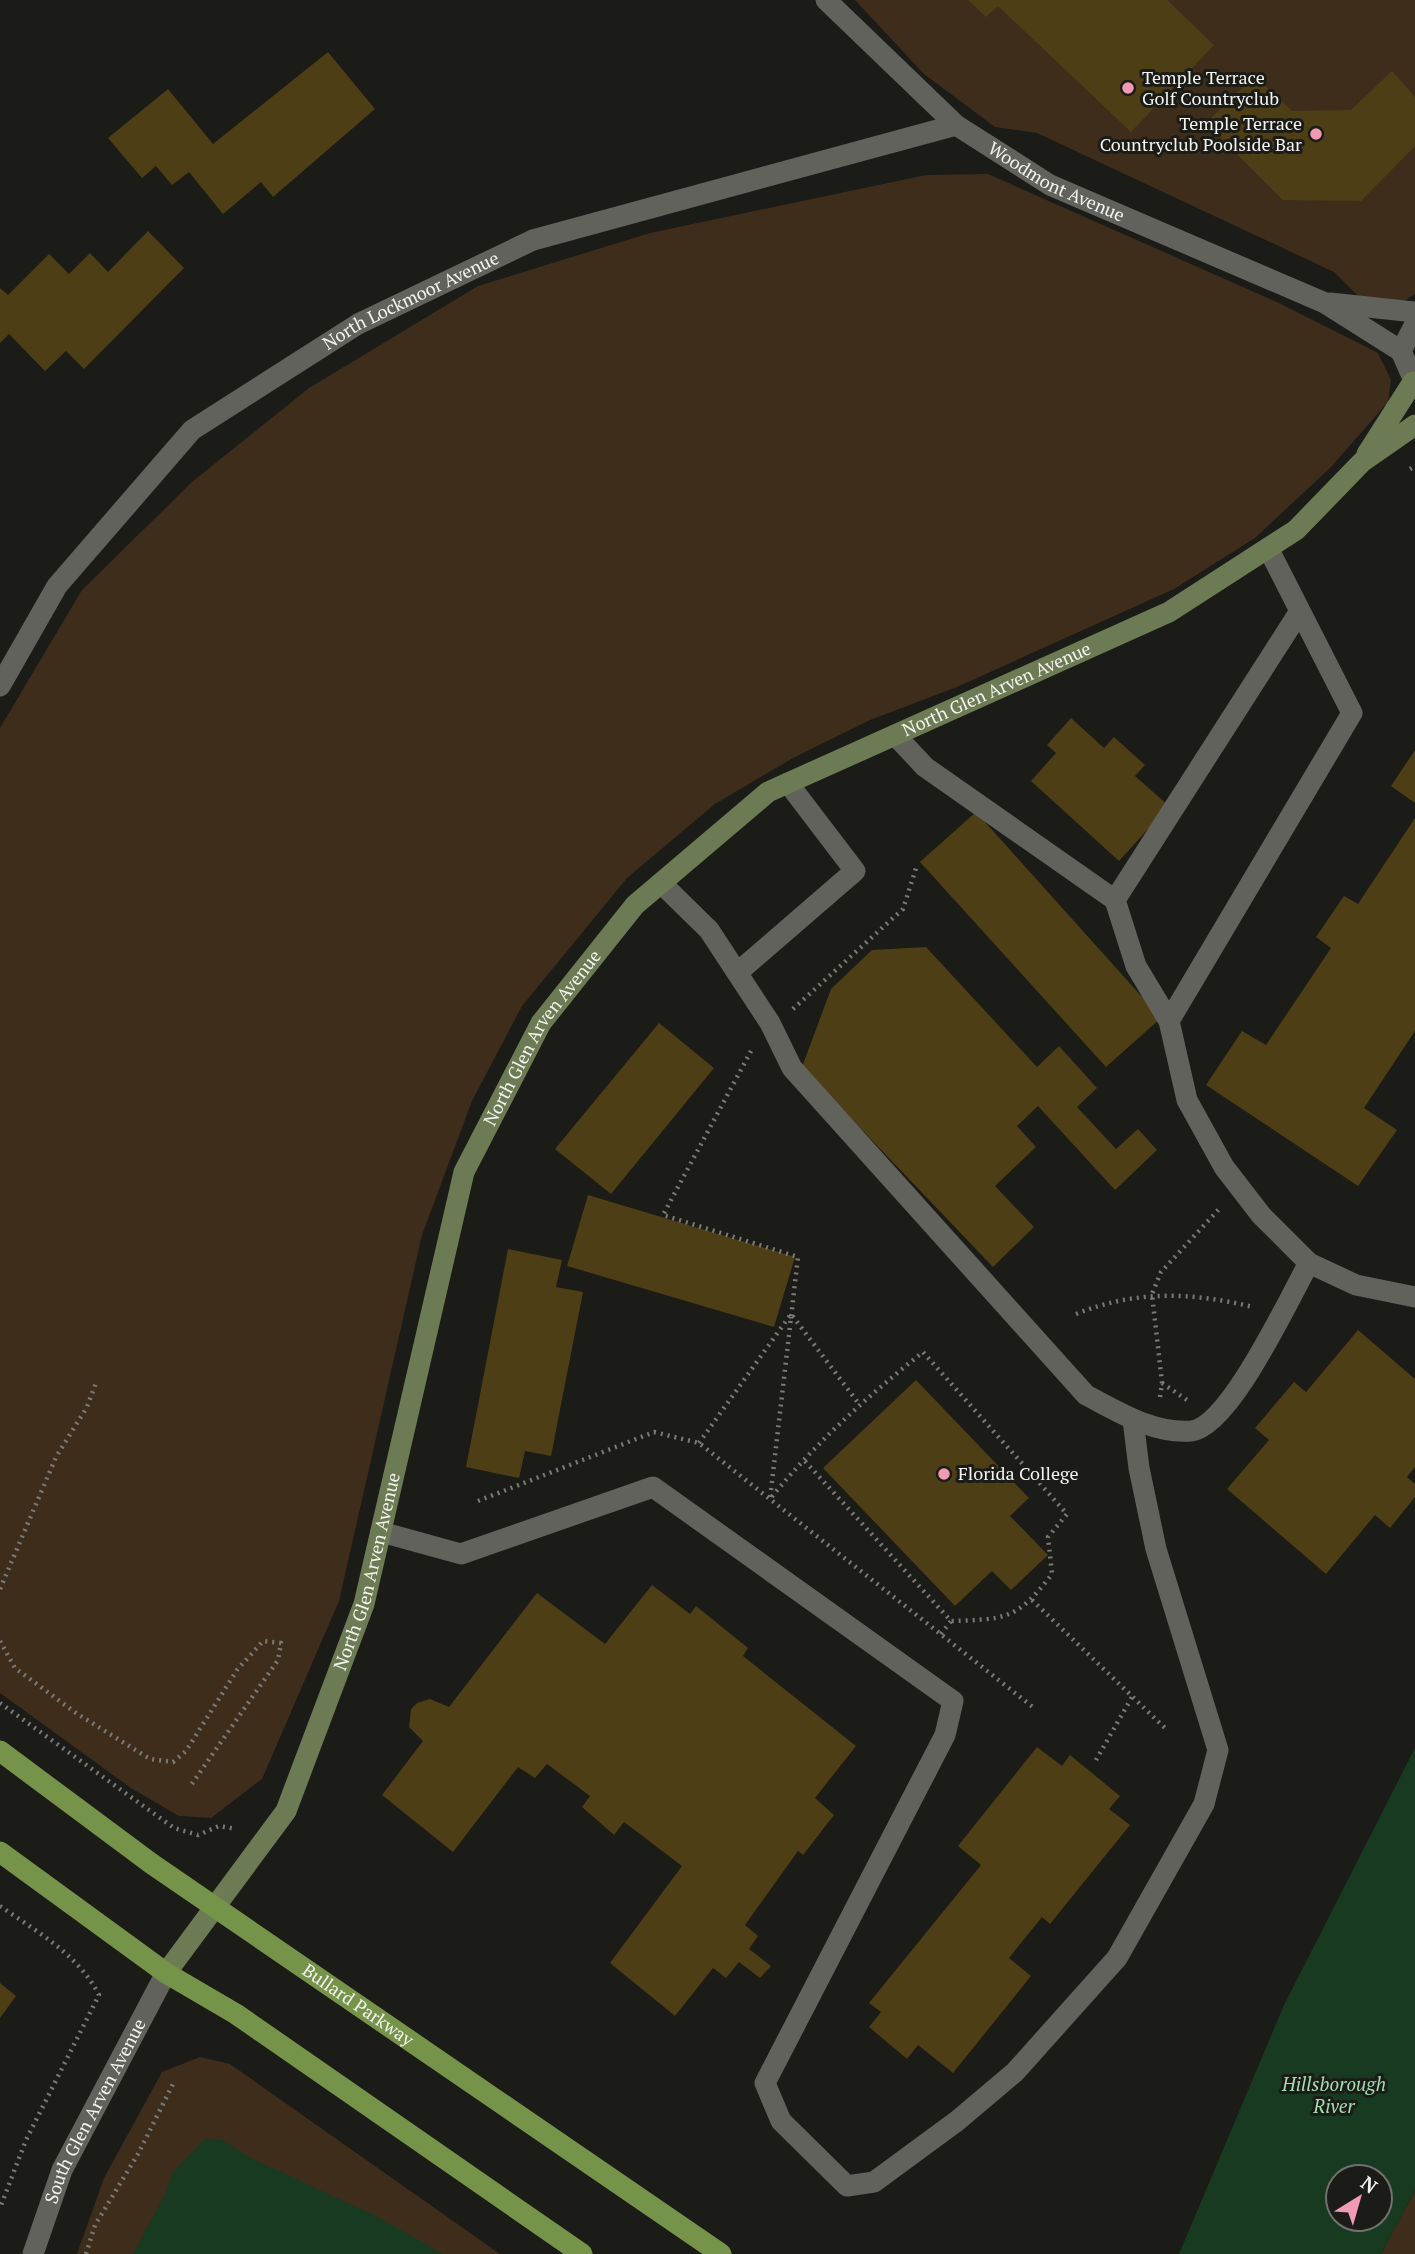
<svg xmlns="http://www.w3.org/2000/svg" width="1415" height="2254" viewBox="0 0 1415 2254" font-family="'PT Serif',serif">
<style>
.green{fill:#3f2d1c}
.water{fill:#173a20;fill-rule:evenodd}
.building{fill:#4e3e15}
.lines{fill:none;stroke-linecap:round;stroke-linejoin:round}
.path{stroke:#7a7a77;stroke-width:4.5;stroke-dasharray:2 5;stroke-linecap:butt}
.lane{stroke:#62625d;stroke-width:21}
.street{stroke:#62625d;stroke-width:21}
.secondary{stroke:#6c7b53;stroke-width:21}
.primary{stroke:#759349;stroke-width:21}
.poi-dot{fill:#f19ab4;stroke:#1b1b17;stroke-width:2.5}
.labels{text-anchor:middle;stroke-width:6;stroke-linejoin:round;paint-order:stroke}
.poi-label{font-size:18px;fill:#f3f3f0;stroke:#1b1b17;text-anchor:start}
.street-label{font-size:18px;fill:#f3f3f0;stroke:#1b1b17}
.water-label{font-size:19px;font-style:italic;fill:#a2dfaf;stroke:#1b1b17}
</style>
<rect width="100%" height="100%" fill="#1b1b17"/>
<path class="green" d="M855,0H1415V294L1394,307L1362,300L1334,272L1037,133L995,127L924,74Z
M988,174L1281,304L1378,353L1391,380L1388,402L1331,467L1255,538L1174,589L957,687L870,720L793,758L715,804L627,878L522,1006L472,1101L422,1235L339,1601L262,1779L211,1818L179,1816L131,1788L0,1693V728L82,590L192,482L309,388L478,286L650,233L926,175Z
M200,2057L230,2064L500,2254H77L104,2178L162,2072Z
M1415,2190V2254H1381Z"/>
<path class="water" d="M1415,1748V2190L1381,2254H1179L1284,2005ZM1380,2177V2219H1338V2177Z
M205,2139L222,2140L251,2158L374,2215L443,2254H133L165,2194L172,2173Z"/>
<path class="building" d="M968,0H1167L1214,45L1131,132L998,6L986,17Z
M328,52L375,109L273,197L261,182L223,214L189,172L172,185L156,166L142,178L108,138L168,89L213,144Z
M1392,71L1415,97V146L1361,201L1283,200L1206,123L1254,76L1292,111L1351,110Z
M148,231L184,268L84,369L66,351L45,371L9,334L0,343V288L8,295L49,254L69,274L90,253L108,272Z
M1071,718L1104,748L1114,737L1145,765L1135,776L1169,806L1119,861L1031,781L1056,753L1047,745Z
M1415,750V803L1391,786Z
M976,812L1161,1018L1106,1067L920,862Z
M1415,818V1031L1364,1108L1397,1130L1358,1186L1206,1085L1242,1031L1266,1045L1331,948L1316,937L1344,896L1358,904Z
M926,947L1037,1067L1059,1046L1097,1088L1077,1107L1116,1149L1138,1129L1157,1150L1115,1190L1038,1106L1017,1126L1036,1147L995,1186L1034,1227L993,1267L802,1067L831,989L872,950Z
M659,1023L714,1068L611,1194L555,1149Z
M588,1195L795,1257L774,1327L567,1266Z
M508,1249L562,1260L556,1287L583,1292L551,1456L525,1451L519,1478L466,1467Z
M1358,1330L1415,1379V1467L1407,1477L1415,1484V1497L1390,1528L1375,1515L1326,1574L1227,1489L1269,1440L1255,1428L1294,1382L1306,1392Z
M916,1380L1029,1498L1010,1516L1048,1555L1011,1590L992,1571L955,1606L823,1468Z
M652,1585L690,1614L696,1606L748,1648L743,1656L856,1746L815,1798L834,1815L803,1855L798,1851L745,1925L758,1936L749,1949L771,1966L760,1978L739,1962L726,1978L713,1968L675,2016L610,1963L682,1866L624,1822L614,1835L582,1807L590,1796L547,1764L535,1778L518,1767L453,1852L382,1795L423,1741L409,1727L411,1709L417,1703L430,1699L449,1707L537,1593L605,1644Z
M1037,1747L1062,1766L1070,1755L1120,1796L1109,1809L1130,1825L1050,1924L1042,1917L1009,1958L1031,1976L953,2073L918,2045L907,2059L869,2027L881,2012L869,2003L981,1865L958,1846Z
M0,1983L16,1996L0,2018Z"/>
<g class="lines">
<path class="path" d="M1410,469L1415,466
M793,1009L903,909L917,865
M751,1051L663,1215L798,1257L770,1499C815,1443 867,1397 923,1352L1067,1514L1048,1537L1052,1574C1017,1620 1006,1619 951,1621L802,1458
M1076,1314C1135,1290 1191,1292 1253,1307
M1162,1383L1187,1400
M1160,1397L1162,1383L1152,1294L1161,1272L1220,1208
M699,1443L791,1314L859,1404
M478,1501L654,1432L699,1443L1034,1708
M0,1589L56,1457L87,1407L97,1380
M1032,1600L1166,1729
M941,1634L951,1621
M0,1641L15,1668L76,1713L150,1759L173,1762L186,1751L237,1670L263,1641L281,1643L278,1660L189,1788
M0,1703L174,1828L198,1835L219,1826L236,1829
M1096,1760L1132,1697
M0,1906C37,1932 78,1954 99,1995L26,2140L0,2208
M86,2254L95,2225L138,2154L175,2080"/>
<path class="lane" d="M895,735L925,767L1115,900L1136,966L1169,1021L1187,1100L1224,1167L1261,1215L1309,1263L1356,1285L1415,1297
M661,883L709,930L770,1023L792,1068L1086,1395C1119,1412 1153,1434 1191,1431C1230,1427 1289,1298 1309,1263
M1115,900L1300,611
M737,973L855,871L788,783
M1169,1021L1352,713L1268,548
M381,1532L461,1554L653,1487L953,1701L945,1735L765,2083L781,2121L847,2186L874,2182L957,2121L1015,2072L1117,1958L1204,1804L1218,1750L1156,1549L1139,1468L1133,1420"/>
<g class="street">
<path id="s1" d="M826,0L956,125L1050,185L1325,303L1401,351"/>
<path d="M1330,303L1415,312"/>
<path d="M1415,324L1401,351L1415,383"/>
<path id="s2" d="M0,686L57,586L192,430L358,324L533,240L956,125"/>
<path id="s3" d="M33,2254L62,2170L166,1973"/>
</g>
<g class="secondary">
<path d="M1367,454L1413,382"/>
<path id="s4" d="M166,1973L286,1811L364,1604L464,1172L541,1023L635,905L768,792L1169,612L1296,530L1362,462L1415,425"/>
</g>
<g class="primary">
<path id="s5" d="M0,1751L152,1864L721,2254"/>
<path d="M0,1852L166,1973L236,2014L582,2254"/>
</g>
</g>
<g class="poi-dot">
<circle cx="1128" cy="88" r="7"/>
<circle cx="1316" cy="134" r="7"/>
<circle cx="944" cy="1474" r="7"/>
</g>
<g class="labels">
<g class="poi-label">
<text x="1142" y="84">Temple Terrace<tspan x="1142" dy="21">Golf Countryclub</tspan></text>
<text x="1302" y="130" text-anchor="end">Temple Terrace<tspan x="1302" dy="21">Countryclub Poolside Bar</tspan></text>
<text x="958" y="1480">Florida College</text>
</g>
<g class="street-label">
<text dy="6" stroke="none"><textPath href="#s1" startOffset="296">Woodmont Avenue</textPath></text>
<text dy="6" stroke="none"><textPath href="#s2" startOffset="576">North Lockmoor Avenue</textPath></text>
<text dy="6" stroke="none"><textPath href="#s4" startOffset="1610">North Glen Arven Avenue</textPath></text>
<text dy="6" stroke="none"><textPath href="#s4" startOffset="1022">North Glen Arven Avenue</textPath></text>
<text dy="6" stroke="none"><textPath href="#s4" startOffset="455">North Glen Arven Avenue</textPath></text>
<text dy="6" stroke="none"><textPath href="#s5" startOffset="439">Bullard Parkway</textPath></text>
<text dy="6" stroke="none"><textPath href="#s3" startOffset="156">South Glen Arven Avenue</textPath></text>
</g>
<g class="water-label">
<text x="1334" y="2091">Hillsborough<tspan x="1334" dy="22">River</tspan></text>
</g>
</g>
<g transform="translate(1359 2198) rotate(37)"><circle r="33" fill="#1b1b17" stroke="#71716e" stroke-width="2"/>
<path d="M0-5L12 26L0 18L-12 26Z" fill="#f19ab4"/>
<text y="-10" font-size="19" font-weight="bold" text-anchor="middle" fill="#f3f3f0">N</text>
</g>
</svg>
